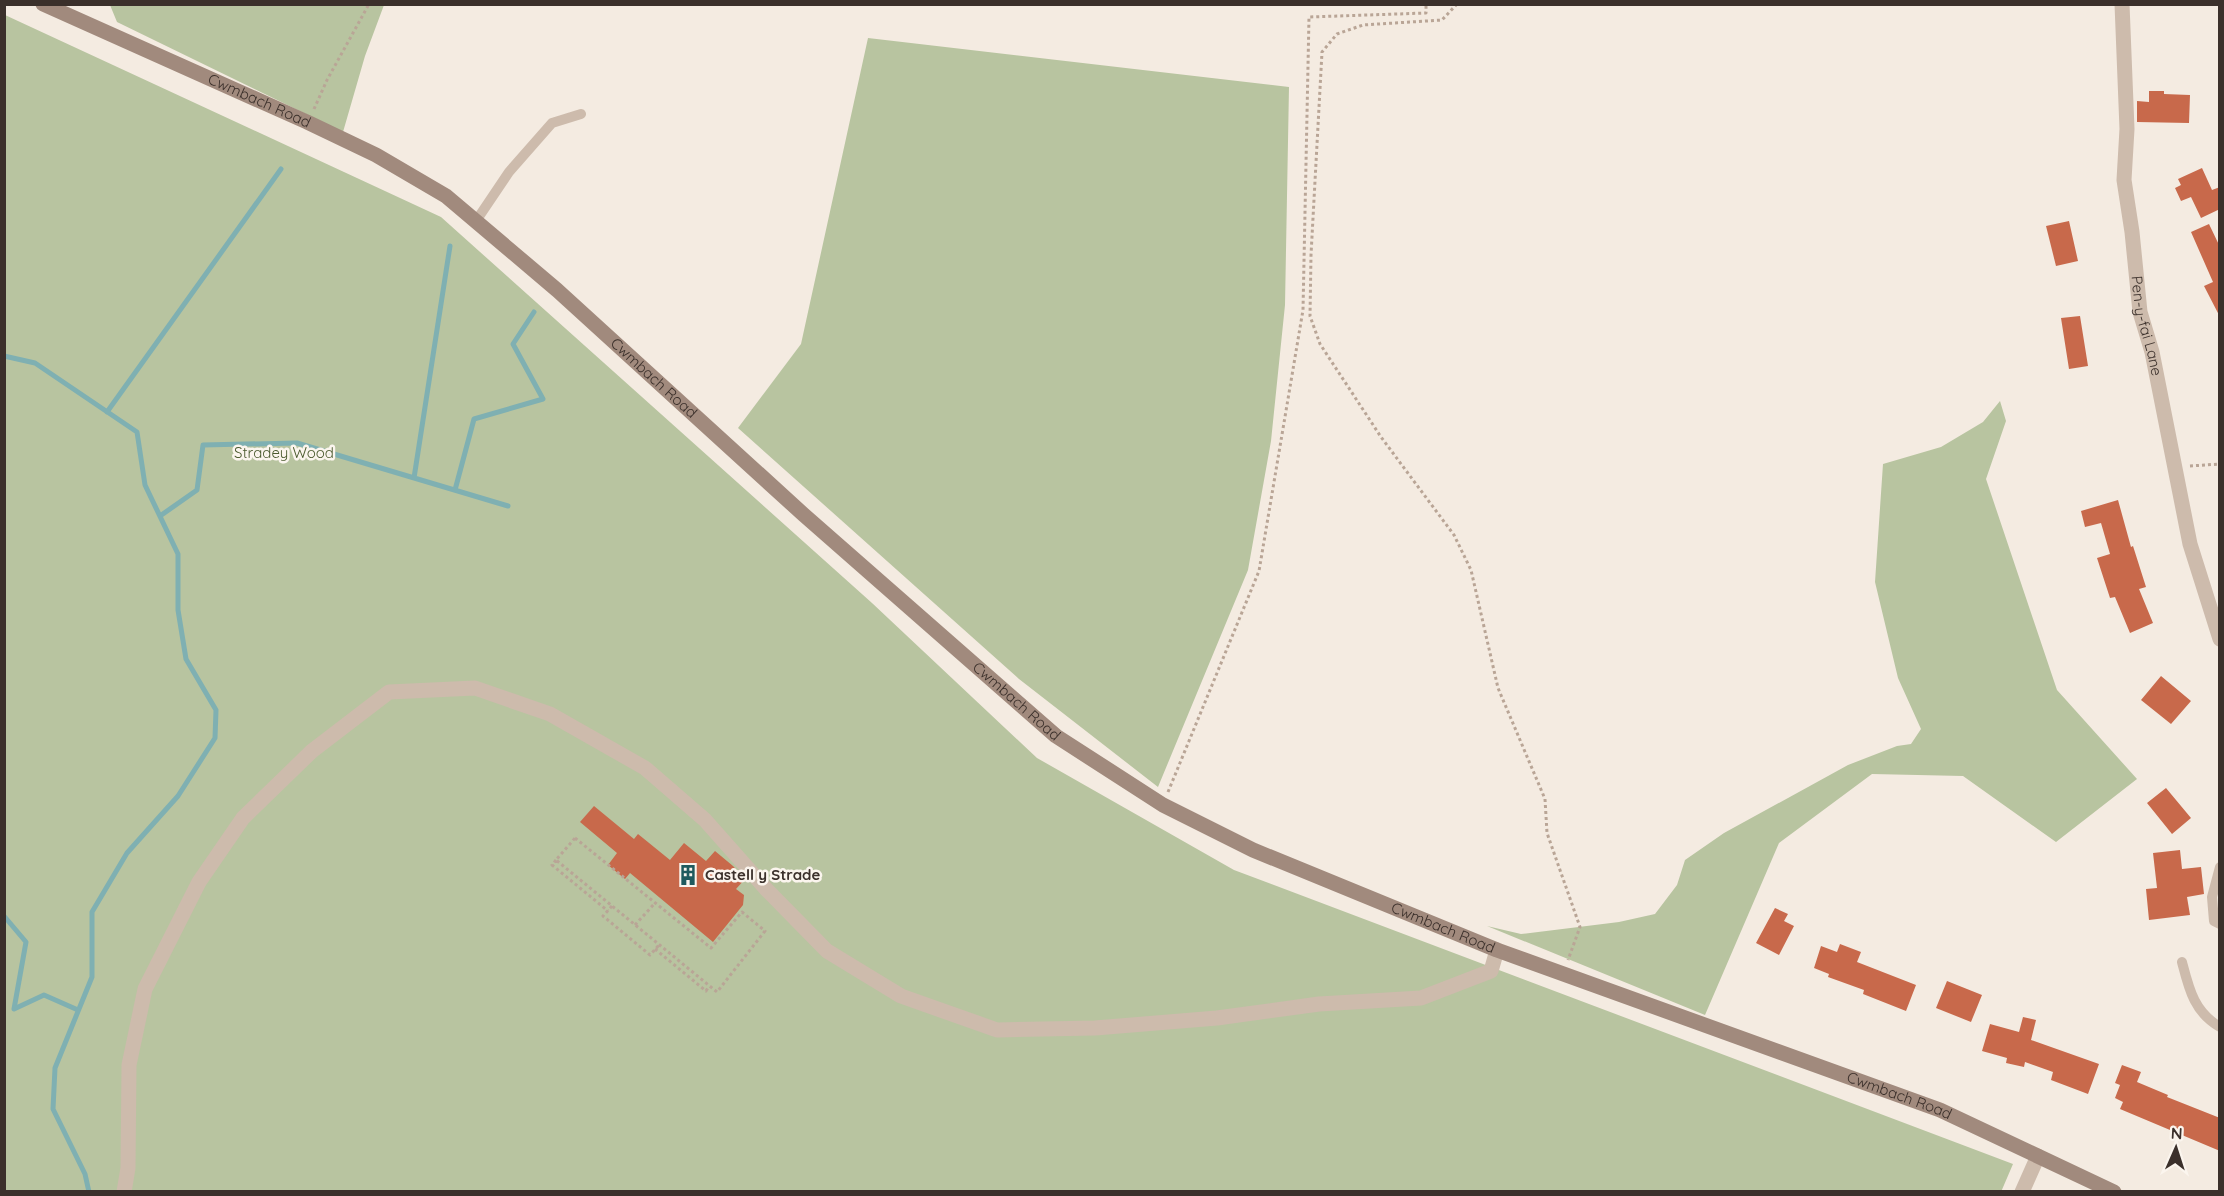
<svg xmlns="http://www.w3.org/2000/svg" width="2224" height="1196" viewBox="0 0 2224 1196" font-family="Quicksand,sans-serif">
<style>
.green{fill:#b8c4a0}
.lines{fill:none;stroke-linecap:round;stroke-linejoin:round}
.stream{stroke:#7fb0b2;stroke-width:5}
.building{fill:#c8694b}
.path{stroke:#b9a596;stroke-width:3;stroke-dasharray:3 3;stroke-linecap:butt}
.service{stroke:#cdbbac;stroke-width:10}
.minor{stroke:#cdbbac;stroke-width:15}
.secondary{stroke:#a18a7d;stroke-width:15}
.labels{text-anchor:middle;stroke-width:5;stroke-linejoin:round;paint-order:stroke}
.street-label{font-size:15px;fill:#3b302b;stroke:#fbf5ee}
.park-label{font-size:15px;fill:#4a5a2e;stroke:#fbf5ee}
.poi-label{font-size:15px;font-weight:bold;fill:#3b302b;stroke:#fbf5ee;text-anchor:start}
</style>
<rect width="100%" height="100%" fill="#f4ebe1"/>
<path class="green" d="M110,5H384L365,56L343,132L117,22Z
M5,15L441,217L872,603L1037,758L1234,870L2013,1164L2001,1192H5Z
M868,38L1289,87L1285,305L1271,441L1248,570L1158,787L1019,679L738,428L801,344Z
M2000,401L2006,421L1986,479L2057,690L2137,779L2056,842L1963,776L1872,774L1779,843L1705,1015L1487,926L1521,934L1619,922L1655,914L1677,885L1685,860L1724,833L1848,765L1897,746L1911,744L1921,729L1898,678L1875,582L1883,464L1941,447L1983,422Z"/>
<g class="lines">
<path class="stream" d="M4,356L35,363L137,432L145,485L178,554V610L186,659L216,710L215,738L178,796L127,853L92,912V977L55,1068L53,1109L85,1174L89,1192
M107,412L281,169
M414,478L450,246
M455,490L474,419L543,399L513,344L534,312
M160,516L197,490L203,445L297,443L508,506
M4,916L26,942L14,1009L44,995L78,1010"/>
</g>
<path class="building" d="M2149,91H2164V94L2190,95L2189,123L2137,122V101L2149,102Z
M2202,168L2212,190L2220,187V209L2201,218L2191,197L2181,201L2175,188L2181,185L2178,179Z
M2069,221L2078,261L2056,266L2046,226Z
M2209,224L2220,247V317L2204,286L2213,282L2191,232Z
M2080,316L2088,366L2069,369L2061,318Z
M2118,500L2131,547L2133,546L2146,587L2139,589L2153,623L2130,633L2115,597L2110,598L2097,558L2110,554L2101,523L2085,527L2081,511Z
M2161,676L2191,701L2171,724L2141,700Z
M2166,788L2191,818L2172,834L2147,803Z
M594,806L634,839L638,834L670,860L684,843L706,861L715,851L733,866L745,879L736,889L744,895L743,905L713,942L630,873L625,879L608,865L617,853L580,822Z
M2180,850L2182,869L2201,867L2204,894L2187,897L2190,915L2149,920L2146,889L2157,888L2153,853Z
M1775,908L1788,914L1784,921L1794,926L1779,955L1756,943Z
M1840,944L1861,952L1857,962L1916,985L1906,1011L1863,994L1864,990L1828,977L1829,974L1814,968L1821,946L1837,952Z
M1947,981L1982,995L1971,1022L1936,1008Z
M2023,1017L2036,1020L2031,1040L2099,1064L2088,1094L2051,1080L2053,1072L2025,1062L2024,1067L2006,1063L2007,1058L1982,1051L1990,1024L2019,1032Z
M2122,1065L2141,1072L2137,1082L2168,1095L2167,1097L2220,1118V1151L2120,1109L2123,1102L2115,1098L2120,1085L2115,1083Z"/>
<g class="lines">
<path class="path" d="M1457,4L1442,20L1363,25L1337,34L1322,52L1311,255L1310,316L1320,344L1381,437L1454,535L1471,570L1498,688L1545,799L1547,833L1580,927L1568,960
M314,109L327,80L369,4
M2190,466L2220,464
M1168,792L1259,571L1303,310L1309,17L1426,13V4
M575,838L711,948L742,912L765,931L717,992L556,860Z
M556,860L552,865L608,911
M612,906L603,916L650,955L659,945
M635,925L655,903
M655,949L706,991L709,986"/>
<path class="service" d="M476,221L509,172L552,123L581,114
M2220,867L2212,897L2214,921L2220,924
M2182,962C2189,989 2194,1012 2220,1027"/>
<g class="minor">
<path id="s1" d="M2122,4L2127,129L2124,180L2132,232L2140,312L2152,352L2190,544L2220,639"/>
<path d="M124,1192L128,1168L129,1065L145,989L199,882L243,818L312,751L389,692L475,688L550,714L645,768L705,820L767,890L827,951L901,996L997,1030L1095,1028L1217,1018L1319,1004L1421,998L1491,971L1497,950"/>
<path d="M2022,1192L2038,1156"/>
</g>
<path class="secondary" id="s2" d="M43,4L307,122L376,155L446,196L557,290L804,515L1056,736L1163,805L1253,850L1497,950L1940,1110L2114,1192"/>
</g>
<defs>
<symbol id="building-bare" viewBox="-9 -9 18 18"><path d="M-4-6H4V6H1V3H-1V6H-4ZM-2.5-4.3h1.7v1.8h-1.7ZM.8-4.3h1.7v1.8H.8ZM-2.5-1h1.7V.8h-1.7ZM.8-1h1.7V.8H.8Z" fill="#1f5a5e" stroke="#fbf5ee" stroke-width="2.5" paint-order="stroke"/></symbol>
</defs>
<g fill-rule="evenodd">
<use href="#building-bare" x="673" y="860" width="30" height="30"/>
</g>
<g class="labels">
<g class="street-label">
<text dy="5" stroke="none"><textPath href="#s2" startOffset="237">Cwmbach Road</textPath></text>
<text dy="5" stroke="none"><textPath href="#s1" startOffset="324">Pen-y-fai Lane</textPath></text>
<text dy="5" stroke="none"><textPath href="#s2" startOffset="723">Cwmbach Road</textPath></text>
<text dy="5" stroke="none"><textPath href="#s2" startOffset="1209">Cwmbach Road</textPath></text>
<text dy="5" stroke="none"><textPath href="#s2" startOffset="1695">Cwmbach Road</textPath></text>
<text dy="5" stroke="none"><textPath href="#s2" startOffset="2181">Cwmbach Road</textPath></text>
</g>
<g class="park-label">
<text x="284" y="458">Stradey Wood</text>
</g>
<g class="poi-label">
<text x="705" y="880">Castell y Strade</text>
</g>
</g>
<rect width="2224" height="1196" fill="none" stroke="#3b302b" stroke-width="12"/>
<g transform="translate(2176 1148) rotate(3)" stroke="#fbf5ee" stroke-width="4.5" paint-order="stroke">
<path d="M0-4.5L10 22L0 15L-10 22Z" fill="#3b302b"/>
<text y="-9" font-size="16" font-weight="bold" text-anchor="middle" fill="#3b302b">N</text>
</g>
</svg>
